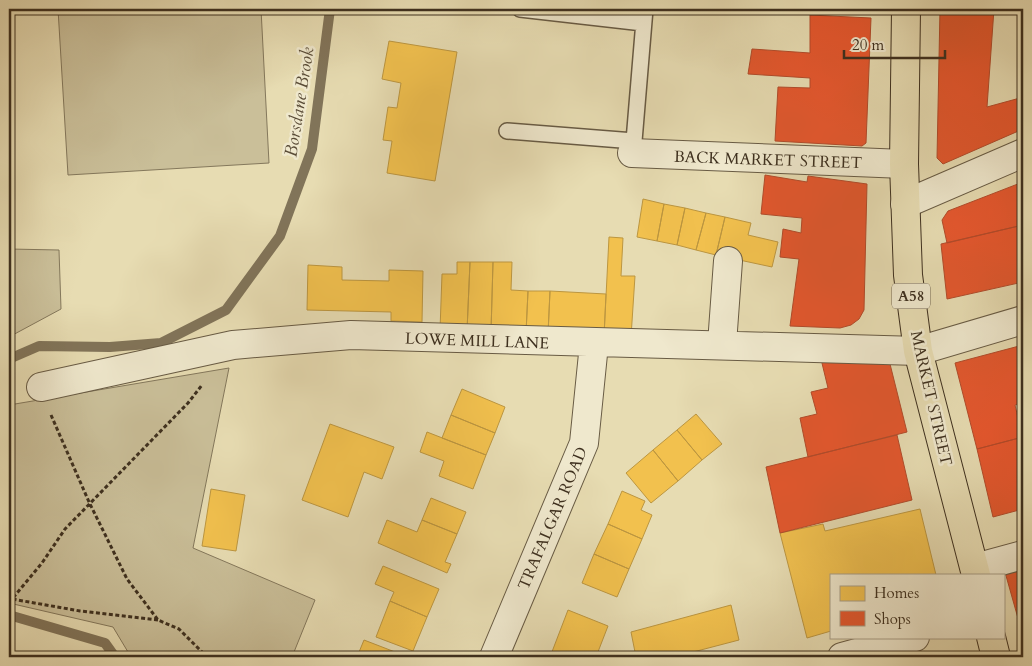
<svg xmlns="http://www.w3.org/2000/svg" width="1032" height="666" viewBox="0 0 1032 666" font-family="Cardo,serif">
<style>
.green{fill:#cabf99;stroke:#84785c}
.homes{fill:#f2c14e;stroke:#bc9640}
.shops{fill:#e4572e;stroke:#b24b2a}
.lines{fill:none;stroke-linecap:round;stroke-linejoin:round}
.stream{stroke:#817459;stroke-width:10}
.lane-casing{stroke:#685b44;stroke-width:18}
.street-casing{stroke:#685b44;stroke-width:30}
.highway-casing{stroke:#3e301f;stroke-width:30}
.path{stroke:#3e301f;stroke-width:3;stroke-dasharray:4 2.5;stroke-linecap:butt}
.lane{stroke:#efe8cd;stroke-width:15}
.street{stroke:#efe8cd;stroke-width:28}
.highway{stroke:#e7dcb2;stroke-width:28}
.labels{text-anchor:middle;stroke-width:5;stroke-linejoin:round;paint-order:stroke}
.shield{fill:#efe8cd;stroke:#736753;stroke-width:1}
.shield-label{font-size:15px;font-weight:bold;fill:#3e301f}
.street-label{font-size:16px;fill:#3e301f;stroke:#efe8cd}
.water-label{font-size:18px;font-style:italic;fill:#5a4c37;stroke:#efe8cd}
</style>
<rect width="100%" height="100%" fill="#e7dcb2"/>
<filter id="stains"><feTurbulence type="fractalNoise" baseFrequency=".004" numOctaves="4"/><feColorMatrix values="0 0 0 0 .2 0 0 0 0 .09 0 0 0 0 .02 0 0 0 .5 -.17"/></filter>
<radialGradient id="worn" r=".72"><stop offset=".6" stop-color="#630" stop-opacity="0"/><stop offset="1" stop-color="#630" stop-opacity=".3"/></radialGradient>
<path class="green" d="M58,9H261L269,163L68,175Z
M9,249L59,250L61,309L9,337Z
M229,368L193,548L315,600L292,657H131L113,627L9,603V405Z"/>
<path class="homes" d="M389,41L457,52L435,181L387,173L392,141L383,140L388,107L397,108L401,83L382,79Z
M643,199L664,204L657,241L637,237Z
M664,204L685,208L677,245L657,241Z
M685,208L706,213L696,250L677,245Z
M706,213L725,217L716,255L696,250Z
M725,217L751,223L748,235L778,242L772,267L716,255Z
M609,237L623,238L621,276H635L631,337L604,336Z
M457,262H470L467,331L440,330L442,274H457Z
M470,262H493L491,332L467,331Z
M493,262H512L511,290L528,291L526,333L491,332Z
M308,265L342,267V280L389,281V270L423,271L422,322L391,321V312L307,310Z
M528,291H550L548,334L526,333Z
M550,291L606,294L604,336L548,334Z
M462,389L505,407L495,433L451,415Z
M696,414L722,444L702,460L677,430Z
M451,415L495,433L486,455L442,438Z
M330,424L394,447L382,479L364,472L348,517L302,500Z
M677,430L702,460L678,481L653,450Z
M427,432L486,455L473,489L439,476L444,461L420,452Z
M653,450L678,481L651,503L626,473Z
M211,489L245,495L236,551L202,546Z
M622,491L645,501L641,510L652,515L642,539L608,524Z
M431,498L466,512L457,534L422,520Z
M920,509L936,575H831V631L807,638L780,533L823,524L825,531Z
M387,520L417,532L422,520L457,534L445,562L451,564L447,573L378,543Z
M608,524L642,539L629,569L594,554Z
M594,554L629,569L617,597L582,583Z
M383,566L439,589L427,617L390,601L394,592L375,584Z
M390,601L427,617L413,651L376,637Z
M731,605L739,640L674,657H636L631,632Z
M568,610L608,626L596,657H550Z
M364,640L408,657H357Z"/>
<path class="shops" d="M816,9H869V13L816,11Z
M940,9H994L987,107L1020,98L1023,105V129L943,164L937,158Z
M810,15L871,18L866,143L862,146L775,141L778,87L810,88V78L748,74L752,49L810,53Z
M765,175L807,182L808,176L867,184L864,310L859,319L851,325L840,328L790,326L799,259L780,257L783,229L801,233L802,218L761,214Z
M1023,182V225L947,243L942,220L948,211Z
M1023,225V282L947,299L941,244Z
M1023,345V403L1015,405L1018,418L1023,417V437L977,449L955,363Z
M821,359L890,364L907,432L808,457L800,418L817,414L811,392L828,388Z
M897,435L912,500L780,533L766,467Z
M1023,437V509L993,517L977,449Z
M1023,560V636L1003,565Z"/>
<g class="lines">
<path class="stream" d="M9,359L39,346L110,347L161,343L226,310L280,236L312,149L330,9
M9,615L105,643L115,657"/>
<defs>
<path id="lane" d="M520,9L643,23
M507,131L634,141L645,9"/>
<path id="street" d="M632,153L904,164
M905,204L1023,153
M722,344L728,261
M41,387L233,345L351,335L918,351L1023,320
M975,568L1023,555
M494,657L584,443L594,344
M842,657L915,637"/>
<path id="highway" d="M906,9L904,164L908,275L918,351L976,575
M991,637L996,657"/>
</defs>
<use href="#lane" class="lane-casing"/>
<use href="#street" class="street-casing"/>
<use href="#highway" class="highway-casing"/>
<path class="path" d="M51,415L89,502L127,579L158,620L179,629L207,657
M158,620L80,611L12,599L42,563L65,529L188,403L202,385
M9,625L12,599"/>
<use href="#lane" class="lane"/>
<use href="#street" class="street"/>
<use href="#highway" class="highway"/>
</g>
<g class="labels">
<rect class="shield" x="892" y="283.5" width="38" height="25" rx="4"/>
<g class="shield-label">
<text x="911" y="301">A58</text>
</g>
<g class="street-label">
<text transform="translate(768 159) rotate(2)" y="6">BACK MARKET STREET</text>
<text transform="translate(477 340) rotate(2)" y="6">LOWE MILL LANE</text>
<text transform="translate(932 398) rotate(77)" y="6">MARKET STREET</text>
<text transform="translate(552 518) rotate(-67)" y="6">TRAFALGAR ROAD</text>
</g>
<g class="water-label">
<text transform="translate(299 102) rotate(-81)" y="6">Borsdane Brook</text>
</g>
</g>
<rect width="1032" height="666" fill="none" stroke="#e7dcb2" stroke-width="30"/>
<rect x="10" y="10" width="1012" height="646" fill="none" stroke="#3e301f" stroke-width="2.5"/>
<rect x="15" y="15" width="1002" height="636" fill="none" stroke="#3e301f"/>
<rect x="830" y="574" width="175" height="65" fill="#efe8cd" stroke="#a89e87"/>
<rect x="840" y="586" width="25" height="15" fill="#f2c14e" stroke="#a89e87"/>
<text x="874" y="598" font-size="15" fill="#3e301f">Homes</text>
<rect x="840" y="611" width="25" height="15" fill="#e4572e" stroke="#a89e87"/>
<text x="874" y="624" font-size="15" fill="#3e301f">Shops</text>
<path d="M844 50v8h101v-8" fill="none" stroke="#3e301f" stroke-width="2.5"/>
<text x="852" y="50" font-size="15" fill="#3e301f" stroke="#efe8cd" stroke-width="4" paint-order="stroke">20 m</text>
<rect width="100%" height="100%" filter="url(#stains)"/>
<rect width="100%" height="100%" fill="url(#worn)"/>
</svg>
